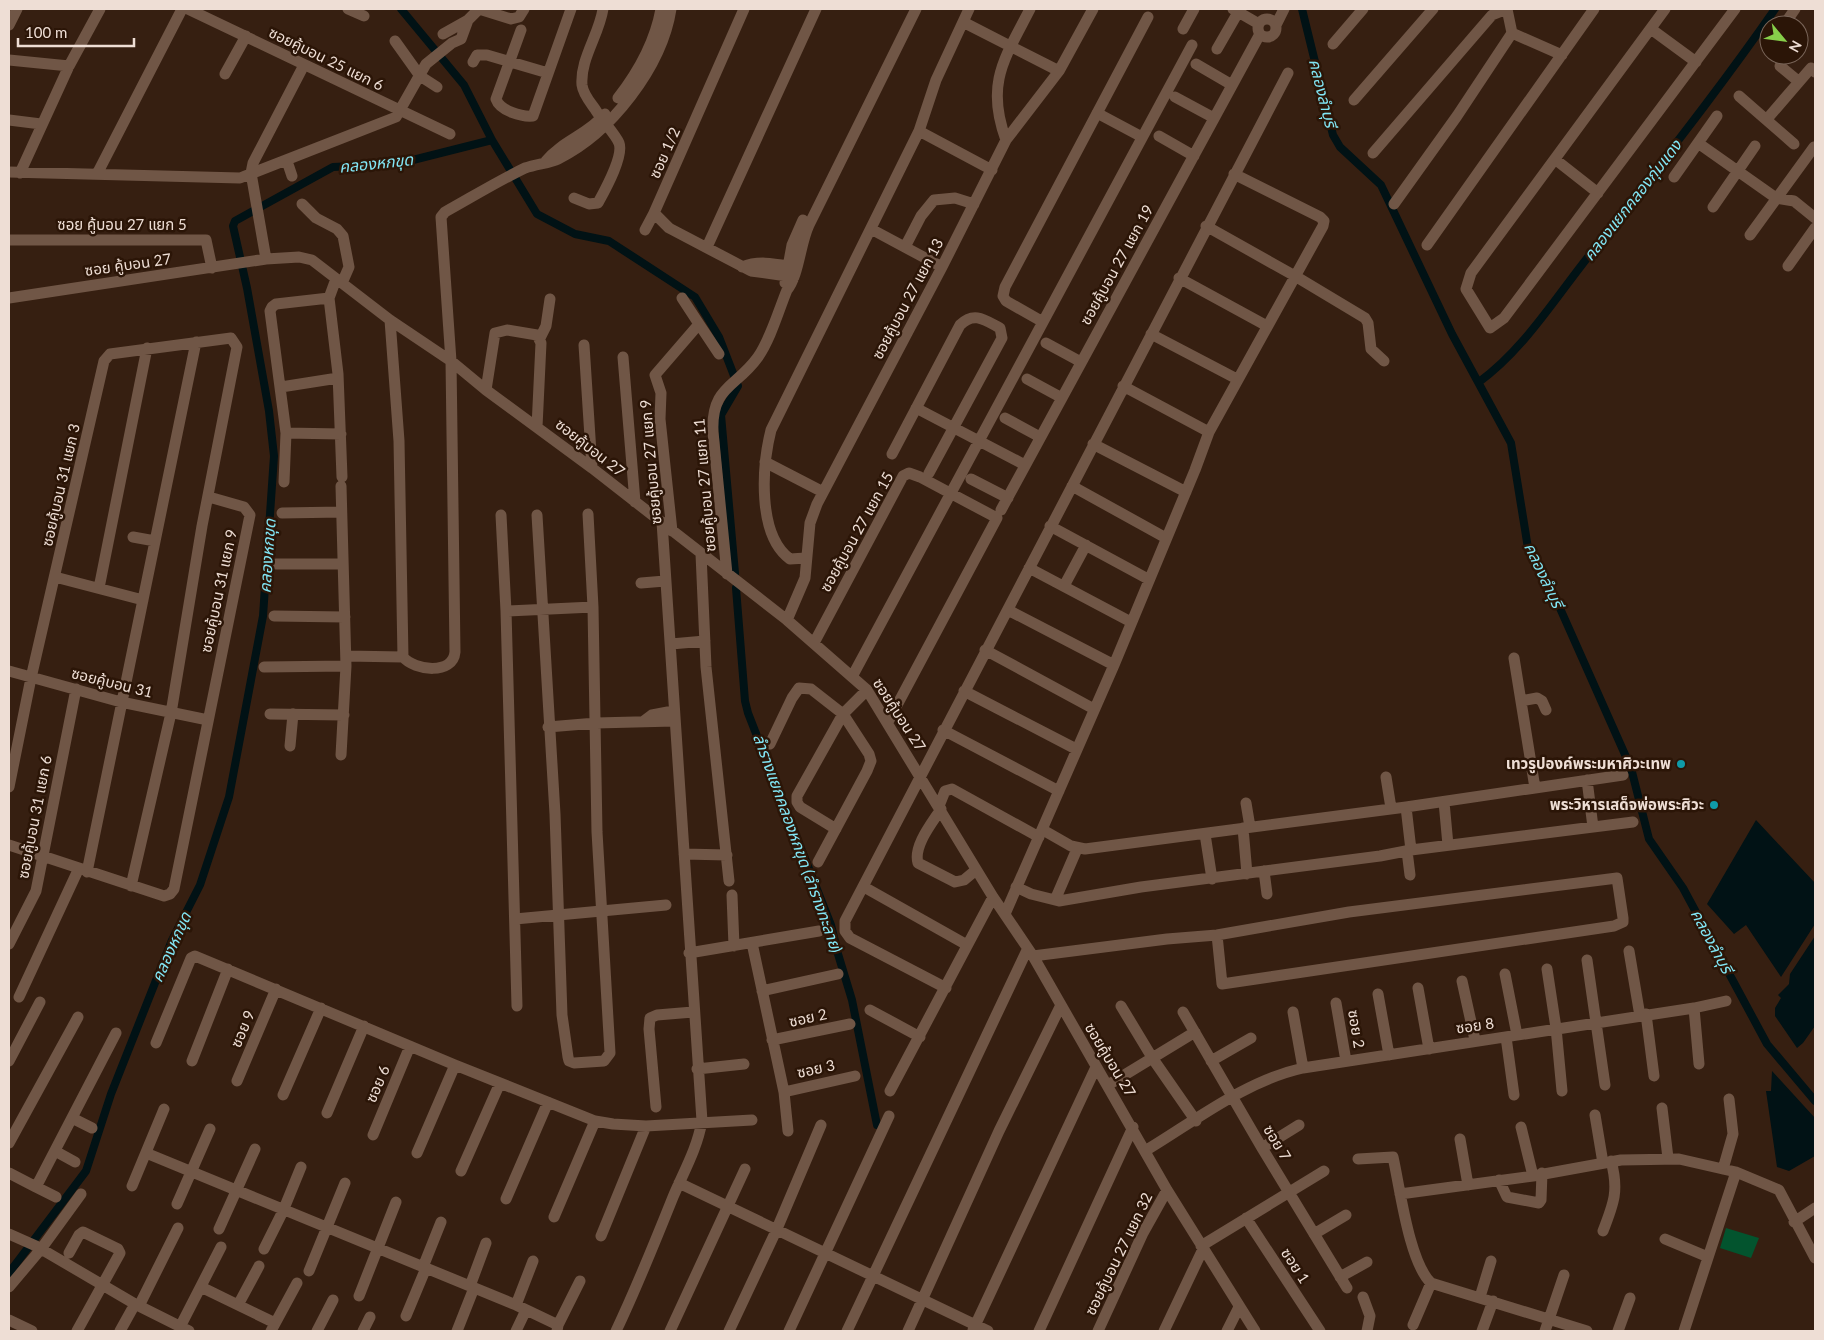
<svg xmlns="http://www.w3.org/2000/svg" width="1824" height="1340" viewBox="0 0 1824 1340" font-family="Lato,'Noto Sans Thai',sans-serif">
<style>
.green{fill:#03542e}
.water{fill:#011215}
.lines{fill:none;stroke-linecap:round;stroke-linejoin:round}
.canal{stroke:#011215;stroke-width:8}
.minor{stroke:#705646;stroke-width:11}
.culture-dot{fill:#0f9aa8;stroke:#2b1507;stroke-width:2}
.labels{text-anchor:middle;stroke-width:5;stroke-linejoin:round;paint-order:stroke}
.street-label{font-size:15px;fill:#eeded5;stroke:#2b1507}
.poi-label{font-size:15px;font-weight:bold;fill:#eeded5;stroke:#2b1507;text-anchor:end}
.water-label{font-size:16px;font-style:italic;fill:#82e6f5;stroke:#2b1507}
</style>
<rect width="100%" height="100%" fill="#361f11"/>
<path class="green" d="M1726,1228L1759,1238L1751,1258L1720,1248Z"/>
<path class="water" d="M1756,820L1815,883V924L1781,977L1746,925L1734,934L1707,904Z
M1815,936V1026L1803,1043L1797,1048L1775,1016V1008L1781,998L1778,995L1789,984L1790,974Z
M1772,1071L1815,1118V1156L1789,1171L1777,1167L1766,1091H1771Z"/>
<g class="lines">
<path class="canal" d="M1302,9L1333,135L1340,147L1381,185L1452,334L1511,443L1528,548L1555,597L1631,768L1649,839L1683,888L1767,1044L1815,1101
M492,140L537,214L575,234L609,241L695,297L719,337L738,386L721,415L735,573
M1479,382C1523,350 1554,300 1588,257C1651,175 1716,94 1775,9
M736,588L745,701L748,713L831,925L838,954L852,1000L877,1125
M9,1273L86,1171L111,1094L172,940L200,885L229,797L263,616L274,456L269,411L247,288L233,226L235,221L333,167L397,164L492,140L464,85L401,9"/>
<path class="minor" d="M188,9L450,134
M348,9L364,16
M479,9L511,19L519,17L524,9
M744,9L654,213L669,228L751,271L794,277
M1233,9L1259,24
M1665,9L1471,273L1466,289L1490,328L1504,318L1735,9
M1258 28a9 9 0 1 1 18 0a9 9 0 1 1-18 0Z
M963,22L1059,71
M9,25L17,9
M1276,25L1284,9
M1784,25L1795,9
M1183,29L1194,9
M1651,29L1696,62
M521,30L496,99C500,111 522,117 533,116L571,9
M1512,33L1562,55
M443,34L468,20
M395,41L420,76L437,87
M1333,44L1363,9
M1217,49L1240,9
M9,60L69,66
M473,62L477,55H487L548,73
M1196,64L1232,85
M1780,66L1798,81
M225,74L246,36
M1739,96L1794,144
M1175,97L1214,118
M618,98C639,71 655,42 661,9
M1354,100L1433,9
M1097,113L1142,137
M1767,119L1811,68L1815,72
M9,120L41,124
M919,131L992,170
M1159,136L1194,156
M1006,140C985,83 1005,58 1030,9
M1698,143L1776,198L1794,201L1815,218
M1373,153L1492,15L1507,9
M1556,160L1598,193
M287,161L292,176
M546,161C562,141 589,134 605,114
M9,172L240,178L396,117L426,64L452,43L461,39L468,20L479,9
M20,173L69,66L100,9
M97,174L182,9
M1674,177L1717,116
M574,198L589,204L598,203C605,190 624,156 619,143C616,135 600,118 595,109C590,102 583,94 582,85C580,59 599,35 603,9
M302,204L316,218L337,229L343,236L349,267L342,283
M1394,204L1457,116L1512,33L1507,9
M1713,207L1755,146
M1206,226L1295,276L1365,318L1368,323L1371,349L1384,361
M871,229L942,267
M645,230L654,213
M1750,235L1814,147
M9,240H206L212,268
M1427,245L1594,9
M707,247L816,9
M905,247L921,216L934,200L955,198L974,204
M266,259L251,173L253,163L304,65
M1788,266L1815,228
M742,267C759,260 776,264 794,267
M1179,278L1267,326
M336,279L329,298L338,374L342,477
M785,283L792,245L803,220
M9,298L266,259L299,257L312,260L390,320L451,361L486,390L592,468L787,620L867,690L993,897L1033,956L1167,1190L1255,1331
M682,298L699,324
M390,320L399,441L403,657C415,671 453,675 455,652L451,361L441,217L445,212C472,197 498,181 525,168C536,164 550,163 558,159C611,133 662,67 671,9
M1043,322L1006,301L1003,296L1005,287L1148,17
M1151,334L1237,379
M540,338L546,326L550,299
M1046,343L1081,362
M584,345L592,468
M623,357L635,502
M1027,379L1062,398
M1123,386L1209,432
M281,387L338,378
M486,390L495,333L507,330L537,335L541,343L537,427
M916,408L1025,465
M1005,418L1040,437
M286,433L341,434
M1093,444L1186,492
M892,454L960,325C974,311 985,320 1000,328L1002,338L929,473
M765,462L823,492
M971,479L1008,498
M284,482L286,433L270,311L272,307L276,304L329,298
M1072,486L1166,538
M1001,510L1260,34
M282,513L341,512
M501,515L506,611L517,1006
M537,515L555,814L562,1015L568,1057L569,1061L574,1063L604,1061L610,1053L597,832L593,607L588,514
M1050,526L1148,579
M672,531L660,419L661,393L655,375L699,324L719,354
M133,537L155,541
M701,554L706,667L729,881
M806,558L790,559C757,535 762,466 771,430L919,131L936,80L969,9
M276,564H343
M1029,568L1131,622
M727,574L713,432C711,386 736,388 758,357C771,338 778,312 787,290C799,275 800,244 809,225L916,9
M55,577L143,600
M641,583L665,581
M1064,586L1086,545
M99,588L147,348
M1008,610L1114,665
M506,611L593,607
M274,616L345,617
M787,620L805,578L810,523L817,504L942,267L1006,140L1059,71L1093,9
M814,643L903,476L909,473L920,477L997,518L888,722
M671,644L705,641
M985,650L1094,709
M346,656L403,657
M1514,658L1535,788
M264,667L346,666
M9,671L121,702L208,720
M853,675L1192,45
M964,691L1076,749
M1521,701L1537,698L1542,701L1546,710
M270,714L344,715
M644,721L652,715L673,711
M548,727L596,723L674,721
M943,730L1059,791
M770,744L792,698L799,688L811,689L843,714L869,754L871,761L867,771L818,862
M290,746L293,714
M341,755L346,666L341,486
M1386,777L1391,808
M1587,780L1593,827
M9,787L31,678L104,361L110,354L231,338L237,347L202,526L171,713L131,886
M1444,802L1448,845
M1246,803L1250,827
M939,806L945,791L952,789L1039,837
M1406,807L1411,850
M941,809C932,823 913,846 918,863L955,882L964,880L976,870
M1243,828L1247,874
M836,829L800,807L797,802V796L843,714L867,690
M1043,830L1071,846L1085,849L1406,807L1623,775
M1205,834L1212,879
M9,845L164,896L170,894L174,889L250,515L244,507L209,497
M1407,851L1410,875
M684,854L727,855
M1264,871L1267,894
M87,872L196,342
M864,887L967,945
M1016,887L1031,894L1059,901L1141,887L1380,856L1411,850L1633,822
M732,895L734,946
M1055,900L1077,849
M1005,914L1114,665L1195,470L1209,432L1323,226L1324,221L1320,217L1234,174
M515,919L666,905
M752,943L784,1092L788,1131
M9,944L36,891L76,689
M1629,951L1640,1016
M689,953L819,931
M1033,956L1167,939L1217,935L1349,912L1617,878L1623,918V922L1614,926L1222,984L1217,935
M1587,960L1605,1085
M1547,969L1556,1028L1562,1091
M1505,974L1517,1035
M1462,981L1475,1040
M946,988L850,938L845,931V921L1288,73
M1418,988L1429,1049
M762,991L838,974
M1378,994L1389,1055
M19,997L79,868
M1336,1003L1346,1061
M1121,1006L1153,1059L1196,1121
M1694,1008L1699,1064
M870,1010L920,1037
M1183,1012L1262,1148L1347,1288
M1293,1012L1303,1068
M1646,1014L1654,1076
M1506,1037L1514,1095
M772,1040L850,1024
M156,1043L191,958L195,956L455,1065L595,1121L613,1124L646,1126L752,1120
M9,1061L40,1002
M192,1061L228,969
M1211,1061L1251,1038
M697,1069L744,1064
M237,1081L276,989
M1108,1085L1195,1032
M890,1091L993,897
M784,1092L855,1076
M283,1095L321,1008
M656,1107L649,1029L650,1018L657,1015L693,1012
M1662,1108L1668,1158
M327,1113L364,1026
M1595,1115L1603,1163
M72,1118L92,1128
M1521,1127L1533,1176
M373,1135L410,1046
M1460,1139L1468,1185
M9,1143L78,1017
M1262,1148L1299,1125
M55,1151L75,1162
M1145,1151C1195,1121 1245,1081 1303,1068L1694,1008L1726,1001
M146,1153L516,1305L558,1325L557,1331
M417,1153L455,1065
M1358,1159L1393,1157C1400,1188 1409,1262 1431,1283L1587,1331
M1723,1169L1733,1134L1729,1099
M461,1171L500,1083
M9,1173L36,1187L116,1033
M1499,1180L1507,1197L1539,1203L1541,1200L1542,1173
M679,1183L988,1331
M132,1186L164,1109
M36,1187L56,1197
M1400,1194L1533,1176L1621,1160L1679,1159L1736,1172L1779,1190L1815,1258
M506,1199L548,1102
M177,1204L210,1129
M554,1217L595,1121
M1246,1218L1320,1331
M1794,1222L1815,1208
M219,1229L255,1149
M1603,1231C1614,1203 1619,1190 1611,1161
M9,1234L36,1246L135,1304L189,1331
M1314,1234L1346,1215
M601,1236L646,1126
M1665,1239L1708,1257
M1201,1246L1324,1171
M264,1249L283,1211L301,1167
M69,1253L79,1235L83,1232L118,1249L120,1253L77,1331
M423,1267L441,1222
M309,1271L345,1183
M1340,1277L1367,1262
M470,1286L486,1243
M9,1287L41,1249L81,1194
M201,1287L275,1323
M359,1296L396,1202
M1363,1297L1370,1316L1367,1331
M1480,1297L1491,1261
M238,1305L259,1266
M516,1305L533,1261
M139,1306L178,1228
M406,1316L426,1268
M9,1320L32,1331
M558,1325L580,1281
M1413,1325L1431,1283
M180,1327L221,1247
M973,1330L1096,1067
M120,1331L135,1304
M271,1331L297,1283
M317,1331L333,1300
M363,1331L370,1317
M457,1331L474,1288
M516,1331L526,1310
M616,1331C637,1287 655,1242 673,1197C684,1171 697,1149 702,1121L662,522
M670,1331L745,1169
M729,1331L776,1231L821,1125
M789,1331L889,1116
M847,1331L1027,950
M908,1331L999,1131L1060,1007
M1039,1331L1133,1127
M1098,1331L1143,1233L1167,1190
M1164,1331L1203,1249
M1227,1331L1239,1307
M1482,1331L1493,1301
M1545,1331L1564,1275
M1618,1331L1630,1298
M1684,1331L1736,1172"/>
</g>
<g class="culture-dot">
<circle cx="1681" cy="764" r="5"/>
<circle cx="1714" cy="805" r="5"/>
</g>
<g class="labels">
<g class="street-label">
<text transform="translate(326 59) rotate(26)" y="5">ซอยคู้บอน 25 แยก 6</text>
<text transform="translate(665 153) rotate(-66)" y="5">ซอย 1/2</text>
<text x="122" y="230">ซอย คู้บอน 27 แยก 5</text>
<text transform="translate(128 265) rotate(-8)" y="5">ซอย คู้บอน 27</text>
<text transform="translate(1117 265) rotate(-61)" y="5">ซอยคู้บอน 27 แยก 19</text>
<text transform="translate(908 299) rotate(-62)" y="5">ซอยคู้บอน 27 แยก 13</text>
<text transform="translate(590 448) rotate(38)" y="5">ซอยคู้บอน 27</text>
<text transform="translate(651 462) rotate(-95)" y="5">ซอยคู้บอน 27 แยก 9</text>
<text transform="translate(61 485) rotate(-77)" y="5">ซอยคู้บอน 31 แยก 3</text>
<text transform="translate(705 485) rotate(-95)" y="5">ซอยคู้บอน 27 แยก 11</text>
<text transform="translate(857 532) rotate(-61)" y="5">ซอยคู้บอน 27 แยก 15</text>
<text transform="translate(219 591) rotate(-78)" y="5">ซอยคู้บอน 31 แยก 9</text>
<text transform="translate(112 683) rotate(14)" y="5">ซอยคู้บอน 31</text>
<text transform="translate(899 715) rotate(57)" y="5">ซอยคู้บอน 27</text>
<text transform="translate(35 817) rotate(-79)" y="5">ซอยคู้บอน 31 แยก 6</text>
<text transform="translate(808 1018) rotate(-12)" y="5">ซอย 2</text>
<text transform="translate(1475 1026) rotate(-8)" y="5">ซอย 8</text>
<text transform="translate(243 1029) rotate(-67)" y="5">ซอย 9</text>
<text transform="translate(1356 1029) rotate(81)" y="5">ซอย 2</text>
<text transform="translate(1110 1060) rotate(59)" y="5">ซอยคู้บอน 27</text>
<text transform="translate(816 1069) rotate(-12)" y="5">ซอย 3</text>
<text transform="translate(378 1084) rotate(-67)" y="5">ซอย 6</text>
<text transform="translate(1277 1143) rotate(59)" y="5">ซอย 7</text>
<text transform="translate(1119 1254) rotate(-64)" y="5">ซอยคู้บอน 27 แยก 32</text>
<text transform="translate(1295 1266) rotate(57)" y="5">ซอย 1</text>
</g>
<g class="poi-label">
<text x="1671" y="769">เทวรูปองค์พระมหาศิวะเทพ</text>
<text x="1704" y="810">พระวิหารเสด็จพ่อพระศิวะ</text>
</g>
<g class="water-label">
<text transform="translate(1323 93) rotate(76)" y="6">คลองลำบุรี</text>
<text transform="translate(376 163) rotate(-6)" y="6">คลองหกขุด</text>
<text transform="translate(1632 200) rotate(-52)" y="6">คลองแยกคลองกุ่มแดง</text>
<text transform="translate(267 556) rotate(-86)" y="6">คลองหกขุด</text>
<text transform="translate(1544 575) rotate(65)" y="6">คลองลำบุรี</text>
<text transform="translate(798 843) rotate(70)" y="6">ลำรางแยกคลองหกขุด (ลำรางทะลาย)</text>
<text transform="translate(1712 941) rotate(62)" y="6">คลองลำบุรี</text>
<text transform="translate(171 947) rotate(-66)" y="6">คลองหกขุด</text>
</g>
</g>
<rect width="1824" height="1340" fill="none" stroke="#eeded5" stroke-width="20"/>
<g transform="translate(1784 40) rotate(119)"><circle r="24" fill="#2b1507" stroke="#796559"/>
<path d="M0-4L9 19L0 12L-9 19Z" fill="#87cf4a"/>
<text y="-8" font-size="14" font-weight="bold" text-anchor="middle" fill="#eeded5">N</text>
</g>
<path d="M18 38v8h116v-8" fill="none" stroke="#eeded5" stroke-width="2.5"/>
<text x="25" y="38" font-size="15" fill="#eeded5" stroke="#2b1507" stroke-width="4" paint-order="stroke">100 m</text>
</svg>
